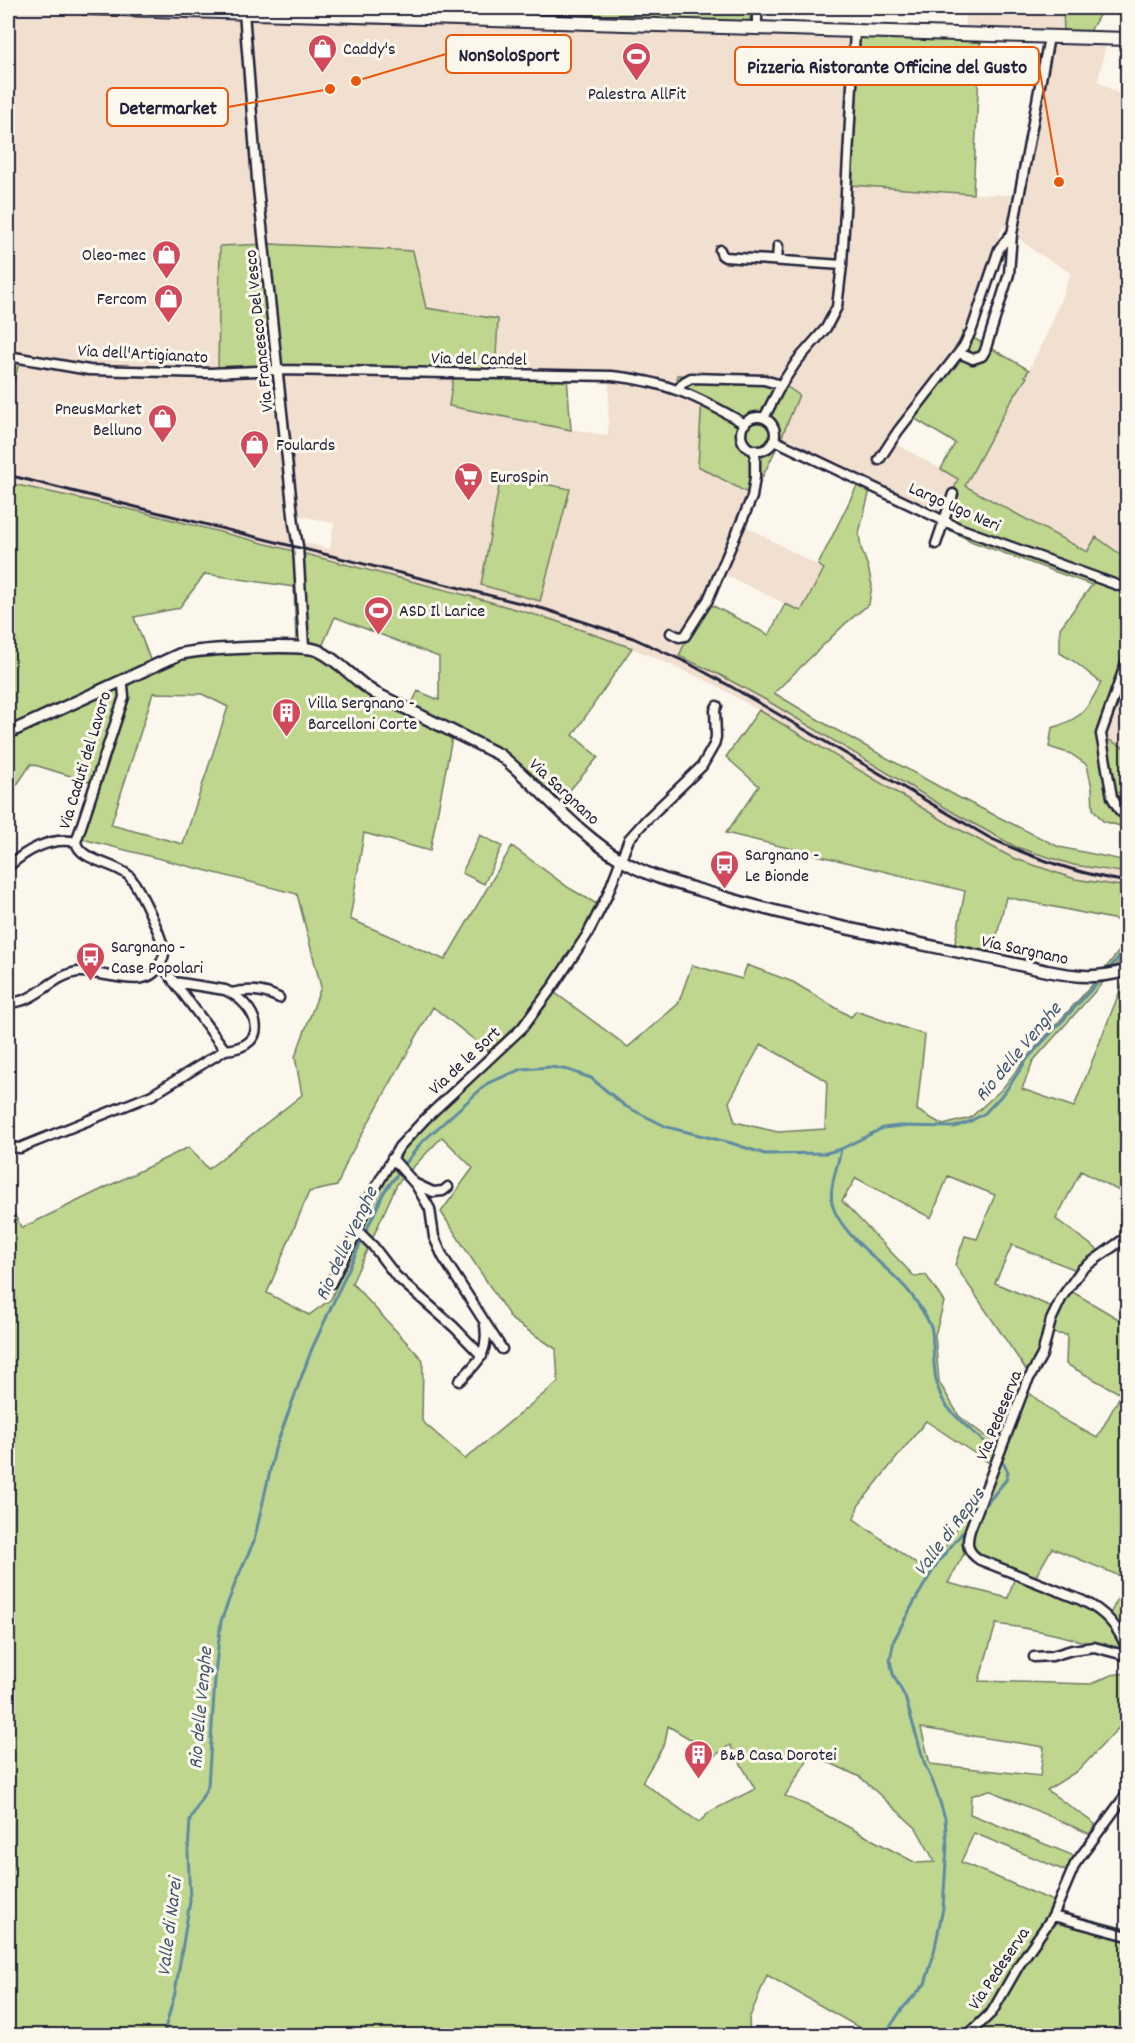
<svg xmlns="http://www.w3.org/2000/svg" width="1135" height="2043" viewBox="0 0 1135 2043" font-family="Dekko,sans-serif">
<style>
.built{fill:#f1dfd0;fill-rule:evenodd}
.green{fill:#bed68d;stroke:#707c64;stroke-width:1.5;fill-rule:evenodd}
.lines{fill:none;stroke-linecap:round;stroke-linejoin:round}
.stream{stroke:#5f8ba3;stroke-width:3}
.minor-casing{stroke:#22223b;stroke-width:13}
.tertiary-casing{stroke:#22223b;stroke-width:15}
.primary-casing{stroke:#22223b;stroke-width:16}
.minor{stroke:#fbf7ec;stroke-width:8}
.tertiary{stroke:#fbf7ec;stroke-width:10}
.primary{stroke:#fbf7ec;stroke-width:12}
.rail{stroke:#22223b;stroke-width:3}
.labels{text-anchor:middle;stroke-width:6;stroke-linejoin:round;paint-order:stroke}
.poi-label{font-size:18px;fill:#22223b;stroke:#fbf7ec;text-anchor:start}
.street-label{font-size:18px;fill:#22223b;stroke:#fbf7ec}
.water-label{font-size:20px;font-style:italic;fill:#41576f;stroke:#fbf7ec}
.leader{fill:none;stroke:#e8590c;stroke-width:2}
.callout-dot{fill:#e8590c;stroke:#fbf7ec;stroke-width:2}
.callout{fill:#fbf7ec;stroke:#e8590c;stroke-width:2}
.callout-label{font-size:20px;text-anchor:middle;font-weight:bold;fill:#22223b}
</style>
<rect width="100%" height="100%" fill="#fbf7ec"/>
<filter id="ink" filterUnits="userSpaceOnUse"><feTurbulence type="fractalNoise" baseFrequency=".0167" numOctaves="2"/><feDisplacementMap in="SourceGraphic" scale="12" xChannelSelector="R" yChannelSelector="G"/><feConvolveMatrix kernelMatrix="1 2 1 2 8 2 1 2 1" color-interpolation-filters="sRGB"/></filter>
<g filter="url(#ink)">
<path class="built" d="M9,8H338L337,23L745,32L750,21L857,26L851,185L973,194L1015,195L1050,33L966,31L965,8H1063L1064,33L1108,34L1098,81L1119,94L1127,95V559L1096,537L1087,552L965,486L1008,406L1027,378L1025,377L1048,332L1071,273L1036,252L1003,226L959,344L930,386L888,439L958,479L939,525L870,490L702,397L753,496L741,524L824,569L800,611L719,572L680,656L720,675L766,700L956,814L1016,847L1074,865L1127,873V887L1075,879L1013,858L949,824L714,684L632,648L553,620L473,597L142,512L8,483V402L22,353L8,350ZM425,308L455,314L495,377L609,378L608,436L449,406L453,378L276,373ZM288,513L334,523L330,549L291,539Z
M1127,687V749L1103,738Z"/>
<path class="green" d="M338,8H751L750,21L745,32L337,23Z
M1063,8H1103L1089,33H1064Z
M857,26L981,31L973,194L850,185Z
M270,244L413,251L426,308L498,319L495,377H567L571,430L449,406L453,378L218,370L220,246Z
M963,332L1029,370L1025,376L1027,377L1008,406L965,486L1087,552L1096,537L1127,559V687L1103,737L1127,749V828L1103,821L1093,809L1092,788L1087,765L1071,754L1049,747L1052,728C1084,717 1086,711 1101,683L1075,662L1060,653V628L1092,585L973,542L939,525L958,479L941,469L955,443L907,414C927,389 952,363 963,332Z
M8,350L22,353L8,402Z
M766,373L799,395L780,441L753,496L698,466L702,397L678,386L677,375L755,377Z
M501,475L570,489L540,601L481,585Z
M859,482L870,490L859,533L861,548L868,567L872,585L869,604L845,624L774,693L829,726L958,797L1059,847L1127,861V873L1074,865L1016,847L956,814L766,700L720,675L679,656L704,601L769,635L785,604L801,611L824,569L818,565Z
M8,483L142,512L473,597L553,620L632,648L573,735L598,757L553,810L469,734L454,727L430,851L364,833L350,919L445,960L512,846L569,888L604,908L554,992L628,1047L678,1004L692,965L742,979L747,965L793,982L851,1017L856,1011L925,1035L917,1110L943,1125L970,1118L1002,1089L1026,1058L1093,984L1127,941V951L1106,979L1033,1061L1022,1089L1074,1107L1125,978L1127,977V1195L1081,1171L1056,1219L1102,1253L1076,1270L1012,1245L995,1283L1052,1307L1066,1288L1127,1324V1579L1052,1548L1035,1578L1109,1616L1127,1580V1657C1083,1639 1043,1630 996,1624L979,1681L1091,1684L1111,1675L1126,1673L1127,1719L1079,1770L1047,1790L1095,1824L1090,1834L989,1790L971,1796L970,1814L1077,1857L1068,1872L974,1833L961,1862L1053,1901L1050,1909L1127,1929V2035H867V2032L767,1975L749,2019L750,2035H8V1204L22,1228L189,1147L208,1169L302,1095L295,1057L321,987L297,894L82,839L97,784L31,764L8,798ZM205,574L294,587L296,644L188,657L154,670L134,617L179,608ZM335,617L439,657V700L418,691L411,705L367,686L321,649ZM153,693L202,694L228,707L183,844L111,825ZM433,1007L497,1058L411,1137L381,1182L331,1299L309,1315L267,1293L309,1192L337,1186L348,1159ZM761,1044L827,1081L825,1129L778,1132L735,1122L729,1102ZM442,1137L473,1168L441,1212L512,1320L556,1349L558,1382L465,1459L422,1421L423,1360L352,1283L397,1184ZM948,1176L995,1195L977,1239L965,1236L955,1265L1033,1380L1042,1332L1067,1335L1066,1364L1121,1394L1097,1438L1059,1417L1028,1392L1005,1451L959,1416L939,1382L935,1335L944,1302L926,1275L915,1277L842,1201L856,1178L931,1218ZM926,1421L998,1469L991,1487L975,1500L942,1551L922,1568L854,1519L858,1506ZM965,1552L1017,1571L1008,1598L948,1583ZM668,1726L709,1750L713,1757L730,1745L755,1789L711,1811L699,1822L642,1782L665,1743ZM921,1728L1044,1747L1040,1776L930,1764ZM811,1754L860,1777L916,1828L935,1862L916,1863L809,1806L785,1796Z
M759,710L949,824L1013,858L1075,879L1127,887V922L1006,897L992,956L954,948L965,891L726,833L759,786L726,757Z
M480,835L502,846L484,884L462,873Z"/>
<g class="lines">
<path class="stream" d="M1108,970L1128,946
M841,1149C838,1166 829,1186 832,1203C838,1232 883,1263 903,1285C912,1294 926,1315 931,1327C933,1332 932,1339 933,1345C934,1364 934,1385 944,1402C962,1429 994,1442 1008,1472L1006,1480L980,1512
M163,2036L175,1993L190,1901L188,1852L190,1820L208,1786L216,1665L221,1621L236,1581L254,1541L275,1449L311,1351L384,1192L421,1143L488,1083L522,1069L551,1067L568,1070L591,1078L625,1106L667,1127L731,1143L765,1154L826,1153L841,1149L883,1128L900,1126L954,1127L969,1122L985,1113L1005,1092L1028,1058L1100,980
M884,2036L902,2009L925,1984L933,1957L943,1908L947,1846L945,1818L935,1787L925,1765L905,1697L893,1674L890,1660L894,1640L914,1602L938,1562L968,1526"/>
<defs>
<path id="minor" d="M244,12L257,179L294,524L298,546L304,647
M757,28V8
M720,250L722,255L725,257L842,265
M777,260L778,246
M959,353L973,359L982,356L985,351L1009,274L1012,234L1049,37
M8,356L89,370L210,373L279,370L612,376C666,381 699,397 745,424
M678,389L684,382L691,378L764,380L781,385
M741 434a17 17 0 1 1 34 0a17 17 0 1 1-34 0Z
M764,418L781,385L797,361L826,328L837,307L842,265L855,31
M774,440L959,528L1128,589
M879,460L898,431L964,346L972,329L999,249L1011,234
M936,544L953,494
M671,633L679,637L685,636L708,600L752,497L755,477V450
M1128,657L1101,734L1112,797L1120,811L1128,817
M8,867C25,851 51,836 76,842
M174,982L225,990C257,1004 274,1046 225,1050
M231,993C249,989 263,990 279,998
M8,1002C34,1005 52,975 78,972C102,970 146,992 159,966C161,962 164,958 164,953C164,940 138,884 128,875C114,863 79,860 76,842L124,697L123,685L120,681
M8,1147L20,1148L27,1145L152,1095L225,1050L161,964
M392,1158L416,1185L430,1209L434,1237L443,1257L502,1349
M416,1184L433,1192L443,1191L448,1187
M357,1230L373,1246L396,1276L454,1327L482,1356
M1128,1236L1082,1269L1062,1297L1051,1320L1042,1355L1026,1384L970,1530C966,1544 967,1552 980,1560L1081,1600C1105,1611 1119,1627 1128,1652
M331,1283L354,1238L369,1199L399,1147L425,1119L522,1028L554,985L587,935L607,896L629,839L645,821L702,766L714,745L716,737L715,710L717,706
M459,1381C478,1363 489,1353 485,1325
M1034,1657L1052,1656L1072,1650L1094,1647L1128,1656
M1128,1792L1075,1864L1053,1916L1128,1936
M967,2036L992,2012L1019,1965L1053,1916"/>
<path id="tertiary" d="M8,733L180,654C201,649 302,643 319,651C340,661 355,681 375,693L500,755C541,788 574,831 620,859C651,879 688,886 723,897C829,928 939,946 1047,971C1077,977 1098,979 1128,970"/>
<path id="primary" d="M85,8L1128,39"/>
</defs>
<use href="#minor" class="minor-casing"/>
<use href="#tertiary" class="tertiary-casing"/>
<use href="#primary" class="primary-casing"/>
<use href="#minor" class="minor"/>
<use href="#tertiary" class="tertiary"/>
<use href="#primary" class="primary"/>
<path class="rail" d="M8,475L544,609L633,638L688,663L730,686L990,838C1035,859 1079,874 1128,882"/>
</g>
</g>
<defs>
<symbol id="shop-pin" viewBox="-11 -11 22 30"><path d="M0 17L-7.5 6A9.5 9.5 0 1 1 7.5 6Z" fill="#d1495b" stroke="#fbf7ec"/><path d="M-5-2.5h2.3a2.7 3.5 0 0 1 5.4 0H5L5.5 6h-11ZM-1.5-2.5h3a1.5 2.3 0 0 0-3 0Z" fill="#fff"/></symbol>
<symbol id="stadium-pin" viewBox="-11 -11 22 30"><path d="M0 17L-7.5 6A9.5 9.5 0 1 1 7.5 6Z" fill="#d1495b" stroke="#fbf7ec"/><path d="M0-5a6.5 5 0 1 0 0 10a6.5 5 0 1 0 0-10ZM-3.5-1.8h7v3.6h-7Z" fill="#fff"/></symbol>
<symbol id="supermarket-pin" viewBox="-11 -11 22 30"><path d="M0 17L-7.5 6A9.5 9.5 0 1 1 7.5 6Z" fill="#d1495b" stroke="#fbf7ec"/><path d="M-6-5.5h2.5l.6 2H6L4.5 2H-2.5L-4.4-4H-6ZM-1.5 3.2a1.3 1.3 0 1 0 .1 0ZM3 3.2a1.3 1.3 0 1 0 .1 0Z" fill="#fff"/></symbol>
<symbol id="building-pin" viewBox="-11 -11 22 30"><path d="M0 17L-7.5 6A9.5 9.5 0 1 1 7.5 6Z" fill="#d1495b" stroke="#fbf7ec"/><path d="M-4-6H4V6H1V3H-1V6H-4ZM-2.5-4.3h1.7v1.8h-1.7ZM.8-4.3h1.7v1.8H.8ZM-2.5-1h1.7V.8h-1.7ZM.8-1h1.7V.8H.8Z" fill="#fff"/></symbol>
<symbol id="bus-pin" viewBox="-11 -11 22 30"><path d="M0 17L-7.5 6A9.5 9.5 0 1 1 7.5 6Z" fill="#d1495b" stroke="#fbf7ec"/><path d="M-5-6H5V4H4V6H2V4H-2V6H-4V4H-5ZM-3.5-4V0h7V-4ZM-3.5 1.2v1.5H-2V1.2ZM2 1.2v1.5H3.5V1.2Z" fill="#fff"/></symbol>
</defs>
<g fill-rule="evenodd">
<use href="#shop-pin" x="306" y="32" width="33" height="45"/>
<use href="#stadium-pin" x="620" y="40" width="33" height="45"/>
<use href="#shop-pin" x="150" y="238" width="33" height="45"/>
<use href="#shop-pin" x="152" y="282" width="33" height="45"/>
<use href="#shop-pin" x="146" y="402" width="33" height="45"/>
<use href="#shop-pin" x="238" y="428" width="33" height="45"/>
<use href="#supermarket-pin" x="452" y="460" width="33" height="45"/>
<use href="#stadium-pin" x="362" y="594" width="33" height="45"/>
<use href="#building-pin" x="270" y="696" width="33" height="45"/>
<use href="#bus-pin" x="708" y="848" width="33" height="45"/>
<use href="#bus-pin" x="74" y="940" width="33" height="45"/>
<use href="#building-pin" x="682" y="1738" width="33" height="45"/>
</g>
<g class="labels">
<g class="poi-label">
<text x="343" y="54">Caddy's</text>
<text x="637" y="99" text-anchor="middle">Palestra AllFit</text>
<text x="146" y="260" text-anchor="end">Oleo-mec</text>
<text x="147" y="304" text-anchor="end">Fercom</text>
<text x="142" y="414" text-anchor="end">PneusMarket<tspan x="142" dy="21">Belluno</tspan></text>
<text x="276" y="450">Foulards</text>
<text x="490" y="482">EuroSpin</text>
<text x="399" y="616">ASD Il Larice</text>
<text x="308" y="708">Villa Sergnano -<tspan x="308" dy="21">Barcelloni Corte</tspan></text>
<text x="745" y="860">Sargnano -<tspan x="745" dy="21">Le Bionde</tspan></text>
<text x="111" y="952">Sargnano -<tspan x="111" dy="21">Case Popolari</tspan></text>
<text x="720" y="1760">B&amp;B Casa Dorotei</text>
</g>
<g class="street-label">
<text transform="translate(258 331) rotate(-96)" y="6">Via Francesco Del Vesco</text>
<text transform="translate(143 353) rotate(3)" y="6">Via dell'Artigianato</text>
<text transform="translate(479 358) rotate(1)" y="6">Via del Candel</text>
<text transform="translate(955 506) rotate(24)" y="6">Largo Ugo Neri</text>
<text transform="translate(84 760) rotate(-73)" y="6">Via Caduti del Lavoro</text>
<text transform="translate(565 791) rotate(43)" y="6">Via Sargnano</text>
<text transform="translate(1025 949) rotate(12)" y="6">Via Sargnano</text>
<text transform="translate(464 1060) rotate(-43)" y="6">Via de le Sort</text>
<text transform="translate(998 1415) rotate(-68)" y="6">Via Pedeserva</text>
<text transform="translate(998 1968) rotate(-56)" y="6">Via Pedeserva</text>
</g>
<g class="water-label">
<text transform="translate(1017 1051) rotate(-50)" y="7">Rio delle Venghe</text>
<text transform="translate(345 1243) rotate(-65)" y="7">Rio delle Venghe</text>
<text transform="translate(948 1531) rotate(-53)" y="7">Valle di Repus</text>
<text transform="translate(199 1708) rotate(-85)" y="7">Rio delle Venghe</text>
<text transform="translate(168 1927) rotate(-83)" y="7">Valle di Narei</text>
</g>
</g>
<path class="leader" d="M356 81L446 54M1059 182L1039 66M330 89L228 107"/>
<g class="callout-dot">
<circle cx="356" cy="81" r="6"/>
<circle cx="1059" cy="182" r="6"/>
<circle cx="330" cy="89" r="6"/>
</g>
<g class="callout">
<rect x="446" y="35" width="125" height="38" rx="6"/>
<rect x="735" y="47" width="304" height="38" rx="6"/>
<rect x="107" y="88" width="121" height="38" rx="6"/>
</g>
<g class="callout-label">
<text x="509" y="61">NonSoloSport</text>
<text x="887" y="73">Pizzeria Ristorante Officine del Gusto</text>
<text x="168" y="114">Determarket</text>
</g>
<rect width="1135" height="2043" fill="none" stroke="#fbf7ec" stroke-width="30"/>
<rect x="15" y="15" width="1105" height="2013" fill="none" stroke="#22223b" stroke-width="2" filter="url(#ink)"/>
</svg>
